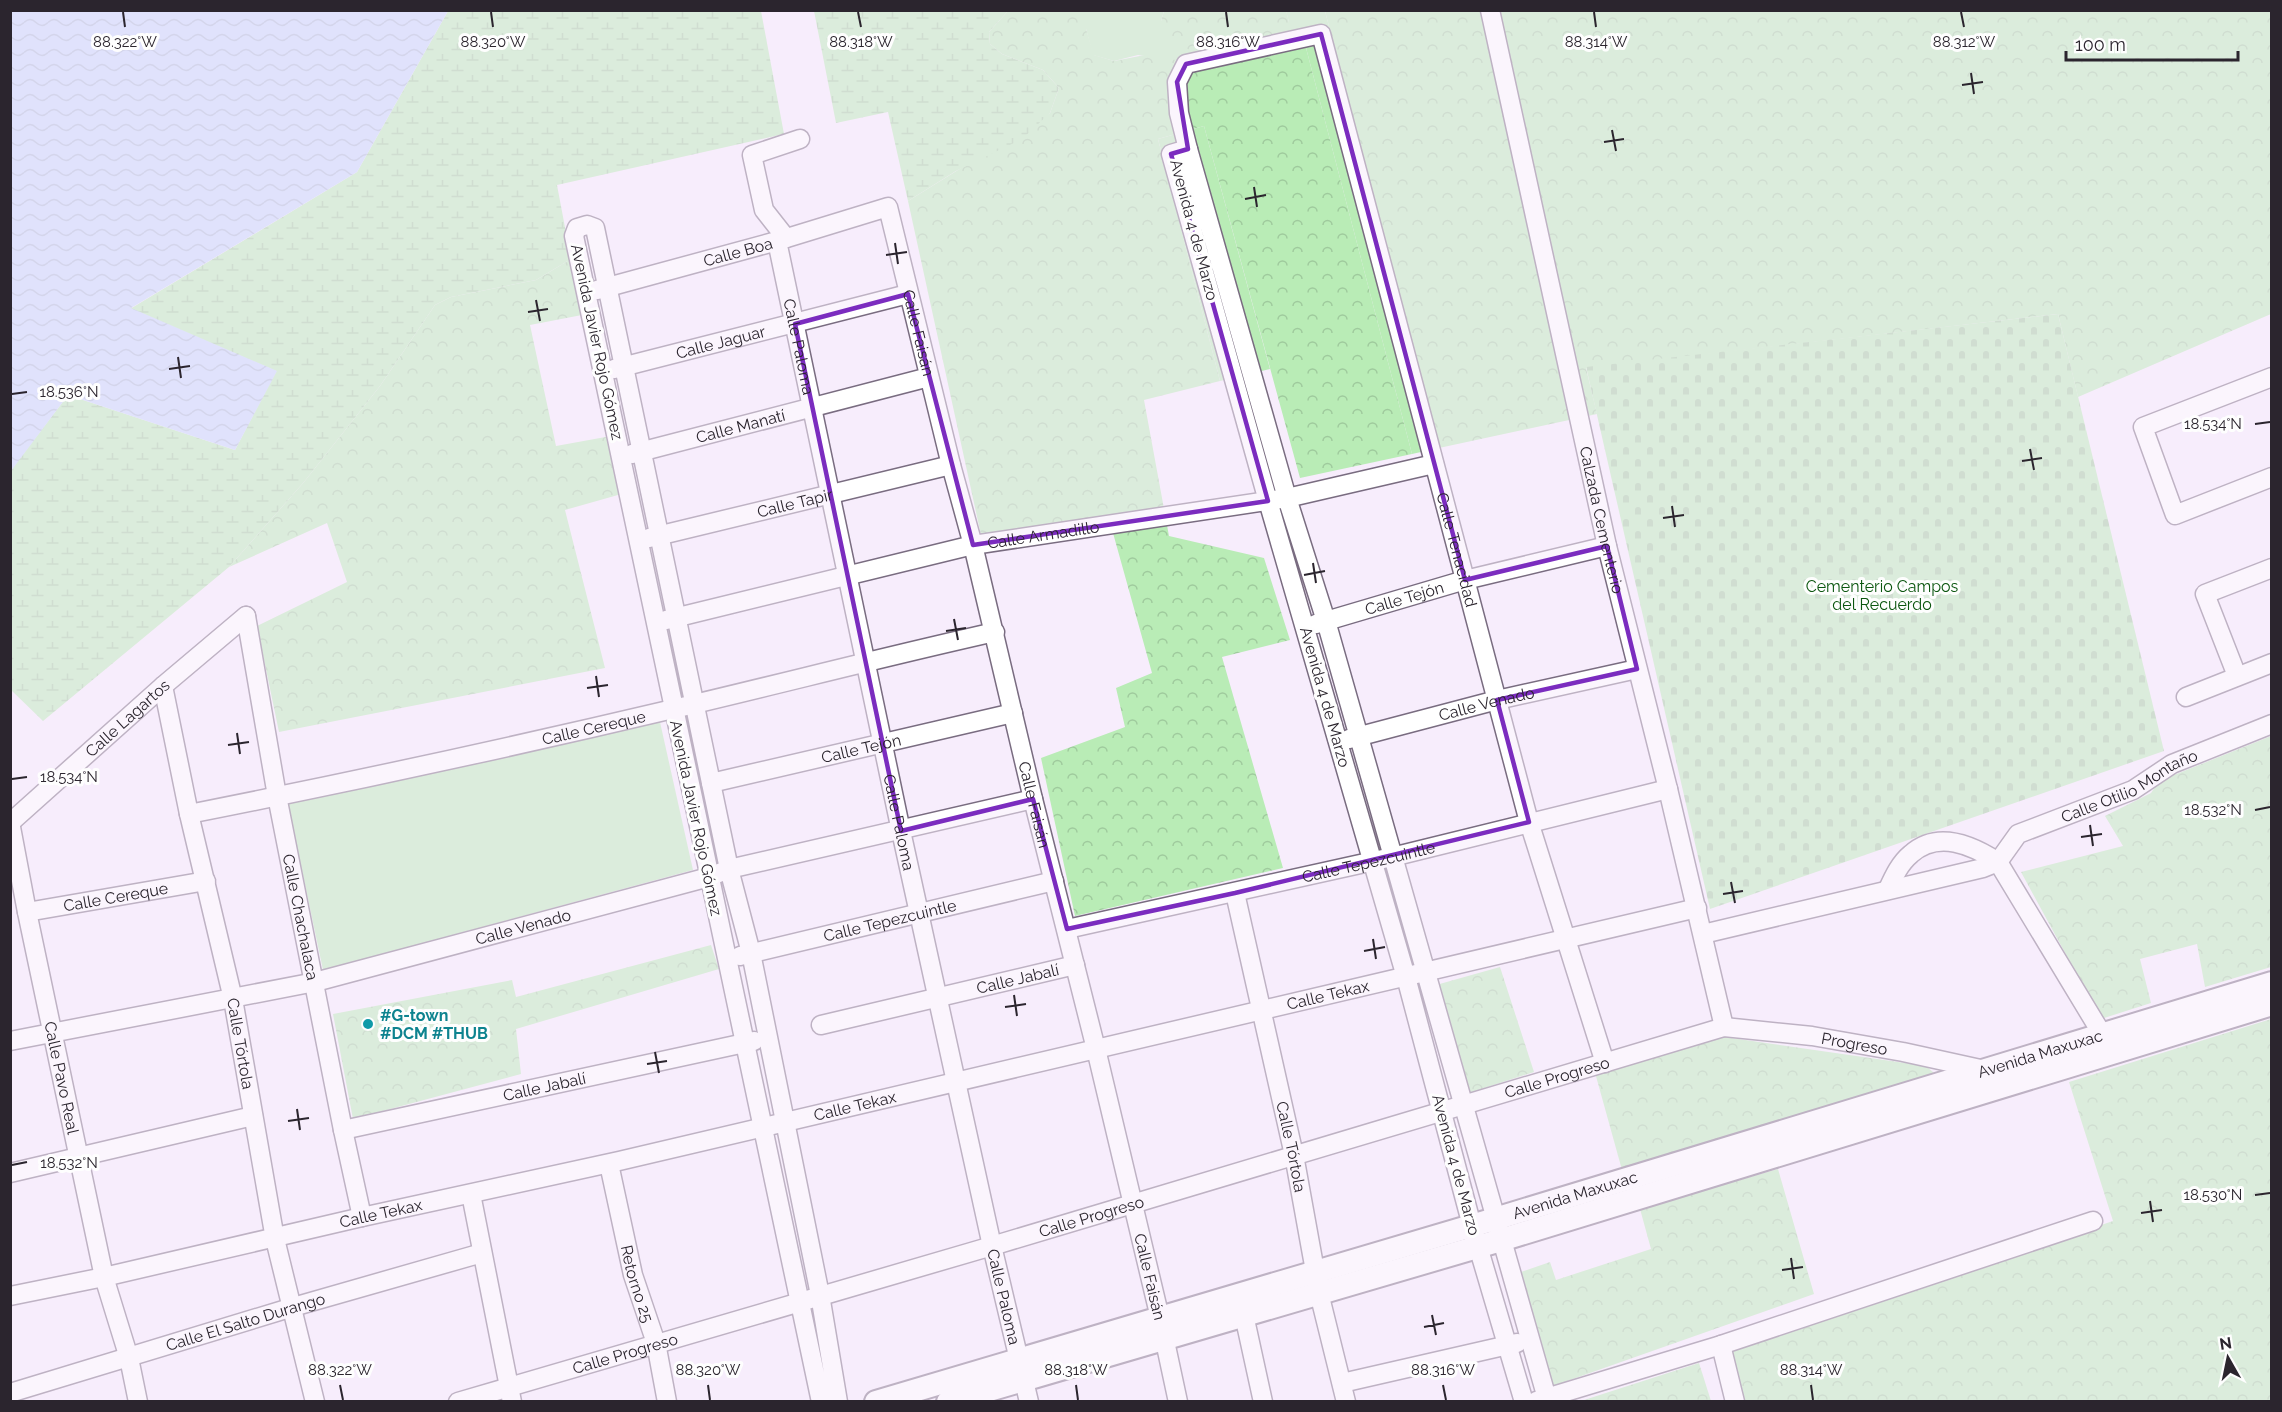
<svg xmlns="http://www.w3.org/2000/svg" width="2282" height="1412" viewBox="0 0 2282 1412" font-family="Raleway,sans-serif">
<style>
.green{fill:#b9ecb6}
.forest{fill:url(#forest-crowns)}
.wetland{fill:url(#wetland-marsh)}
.cemetery{fill:url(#cemetery-stones)}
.water{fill:url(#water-waves)}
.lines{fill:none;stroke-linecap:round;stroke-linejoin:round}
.minor-casing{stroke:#796c80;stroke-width:21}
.major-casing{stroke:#796c80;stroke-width:26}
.minor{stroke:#fff;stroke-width:18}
.major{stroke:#fff;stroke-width:22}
.marked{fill:none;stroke:#7b2cbf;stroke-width:4.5;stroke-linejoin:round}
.ticks{fill:none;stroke:#2b252e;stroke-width:2}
.culture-dot{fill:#0f9aa8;stroke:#fefefe;stroke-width:2}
.labels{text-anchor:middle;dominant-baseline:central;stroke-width:6;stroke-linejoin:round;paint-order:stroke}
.street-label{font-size:16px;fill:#2b252e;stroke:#fefefe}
.park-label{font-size:16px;fill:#0b560f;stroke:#fefefe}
.culture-label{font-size:16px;font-weight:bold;fill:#0d838f;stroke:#fefefe;text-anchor:start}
.ticks-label{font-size:15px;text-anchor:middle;fill:#2b252e;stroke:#fefefe;stroke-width:6;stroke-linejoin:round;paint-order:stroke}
</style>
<defs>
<pattern id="forest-crowns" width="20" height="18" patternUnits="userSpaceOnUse" patternTransform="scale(1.5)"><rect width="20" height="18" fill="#b9ecb6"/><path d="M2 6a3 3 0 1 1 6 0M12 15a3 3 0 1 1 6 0" fill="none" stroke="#9fca9d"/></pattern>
<pattern id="wetland-marsh" width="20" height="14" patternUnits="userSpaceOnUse" patternTransform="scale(1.5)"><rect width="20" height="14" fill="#b9ecb6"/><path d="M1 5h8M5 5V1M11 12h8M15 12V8" fill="none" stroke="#9fca9d"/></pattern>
<pattern id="cemetery-stones" width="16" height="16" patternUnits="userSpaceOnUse" patternTransform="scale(1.5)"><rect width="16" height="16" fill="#b9ecb6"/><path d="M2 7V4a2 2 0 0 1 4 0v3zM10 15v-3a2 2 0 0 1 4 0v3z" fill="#9fca9d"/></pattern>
<pattern id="water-waves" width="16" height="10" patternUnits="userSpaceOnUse" patternTransform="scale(1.5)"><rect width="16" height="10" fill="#c3d6fc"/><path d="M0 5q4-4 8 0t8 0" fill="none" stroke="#a8b8d8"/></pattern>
</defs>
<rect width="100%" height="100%" fill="#f7edfc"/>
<g class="green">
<polygon points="1086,11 1164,11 1161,21 1289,22 1286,11 1325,11 1439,448 1412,454 1305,44 1218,66 1138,55 1114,61 1093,55 1086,29"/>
<polygon points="1204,126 1270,369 1220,381 1158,139"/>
<polygon points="660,722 693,870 323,970 288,804"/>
</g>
<g class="forest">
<polygon points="1286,10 1289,22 1278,35 1198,55 1169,38 1161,21 1164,11"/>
<polygon points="1008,11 1086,11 1086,29 1094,55 1114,61 1155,53 1178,61 1305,44 1412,454 1300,478 1204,126 1158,139 1220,381 1144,400 1169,536 1264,558 1290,640 1222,657 1283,868 1075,916 1041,758 1125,727 1116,688 1152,673 1113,533 983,544 908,201 1050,113 1059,88 1043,70 1002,54 990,44 989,32"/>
<polygon points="1325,11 2271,11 2271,314 2078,397 2058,314 1586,368 1597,414 1439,448"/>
<polygon points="571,259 582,315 530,325 556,446 611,436 625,493 565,510 605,668 279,732 257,626 347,582 327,523 229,567 304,482 380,386 435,305 451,297 536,280"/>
<polygon points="2271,736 2271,967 2205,987 2197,944 2140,959 2151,1003 2101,1019 2021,872 2123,846 2105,816 2151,793 2159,781"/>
<polygon points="711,945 719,969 516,1029 521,1074 353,1119 333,1014 512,980 516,997"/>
<polygon points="1500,967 1534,1072 1466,1094 1436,985"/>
<polygon points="2271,1019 2271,1401 1739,1401 1725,1352 2113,1221 2069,1082"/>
<polygon points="1718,1036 1926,1066 1934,1073 1622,1170 1594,1069"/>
<polygon points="1778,1169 1814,1294 1553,1386 1521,1272 1550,1262 1556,1280 1651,1249 1640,1209"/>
<polygon points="1699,1363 1711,1401 1581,1401"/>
</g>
<g class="wetland">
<polygon points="448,11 761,11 784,134 557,185 571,259 536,280 451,297 435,305 380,386 304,482 229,567 43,721 11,690 10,471 68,395 235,450 276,371 130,309 357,172"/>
<polygon points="814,11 1008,11 989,32 990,44 1002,54 1043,70 1059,88 1050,113 1022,139 956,171 908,201 888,112 836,123"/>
</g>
<polygon class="cemetery" points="2058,314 2164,751 1710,909 1586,367"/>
<polygon class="water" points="11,10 448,11 357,172 131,308 277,371 235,450 68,395 11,471"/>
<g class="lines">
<g class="minor-casing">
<g id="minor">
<path id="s1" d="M1490 10 1607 546 1668 789 1724 1027"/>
<path id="s2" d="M1188 149 1179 113 1177 82 1186 64 1321 34 1529 822 1605 1063"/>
<polyline points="786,238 764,210 752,155 800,139"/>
<path id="s3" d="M777 241 901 831 992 1246 1029 1402"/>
<path id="s4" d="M597 290 777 241 888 207 951 465 973 545 1033 799 1096 1049 1160 1318 1178 1402"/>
<path id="s5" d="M614 369 908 294"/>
<polyline points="2272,377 2143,427 2175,515 2272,477"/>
<path id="s6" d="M632 454 929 377"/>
<path id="s7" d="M649 538 951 465"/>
<path id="s8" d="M246 616 277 796 343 1130 362 1217"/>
<path id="s9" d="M666 620 973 545 1287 498 1434 464"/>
<path id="s10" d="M1316 624 1465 580 1607 546"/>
<polyline points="2237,676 2205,594 2272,568"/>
<path id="s11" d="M163 686 189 814 233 999 275 1239 315 1402"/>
<polyline points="2186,697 2272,663"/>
<path id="s12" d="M1349 739 1497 700 1637 669"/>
<path id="s13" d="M711 783 1013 713"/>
<path id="s14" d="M189 814C351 782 512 747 673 709 780 684 887 656 995 632"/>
<path id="s15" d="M10 822 27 912 104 1277 129 1358 138 1402"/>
<path id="s16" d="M11 822 163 686 246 616"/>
<path id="s17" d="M1998 862 2018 834 2133 790 2172 764 2272 724"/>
<path d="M1888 889C1894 876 1900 863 1911 854 1938 830 1972 845 1998 862L2102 1034"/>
<path id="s18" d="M1235 893 1294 1155 1319 1293 1346 1402"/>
<path id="s19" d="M27 912 206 881"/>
<path id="s20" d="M1067 929 1392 857 1668 789"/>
<polyline points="1703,934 1983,868 1998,862"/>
<path id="s21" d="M740 956 1054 881"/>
<path id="s22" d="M821 1025 1075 965"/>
<path id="s23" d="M10 1041 315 982 709 877 729 869 1033 799"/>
<path id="s24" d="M343 1130 754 1041"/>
<path id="s25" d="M609 1164 633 1275 656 1343 667 1402"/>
<polyline points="10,1173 253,1116"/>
<polyline points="471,1194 512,1402"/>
<path id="s26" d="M10 1296 104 1277 362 1217 619 1161 1697 908"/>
<polyline points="1244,1315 1263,1402"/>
<polyline points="1721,1345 1735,1402"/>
<polyline points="1342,1383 1517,1343"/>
<path id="s27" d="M10 1393 293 1307 482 1253"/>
<polyline points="1536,1401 1721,1345 2093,1221"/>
<path id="s28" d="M458 1402 992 1246 1724 1027 1812 1036 1903 1052 1985 1070"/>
<polyline points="821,1402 574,236 577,228 587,225 595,228 729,869 751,953 820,1295 838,1402"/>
<polyline points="1524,1402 1472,1226 1406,977 1268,501 1171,154 1188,149 1287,498 1326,621 1548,1402"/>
</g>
</g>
<g class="major-casing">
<g id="major">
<path id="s29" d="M876 1402 1495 1219 2272 983"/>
<polyline points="948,1402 1501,1240 2272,1004"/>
</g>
</g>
<use href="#minor" class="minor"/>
<use href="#major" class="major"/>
</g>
<path d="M0 0H2282V1412H0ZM1321 34 1465 580 1607 546 1637 669 1497 700 1529 822 1235 893 1067 929 1033 799 901 831 795 324 908 294 973 545 1268 501 1171 154 1188 149 1177 82 1186 64Z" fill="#f7edfc" fill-opacity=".55" fill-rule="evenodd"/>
<path class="marked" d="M1321 34 1465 580 1607 546 1637 669 1497 700 1529 822 1235 893 1067 929 1033 799 901 831 795 324 908 294 973 545 1268 501 1171 154 1188 149 1177 82 1186 64Z"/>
<path class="ticks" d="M123 12 125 27M491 12 493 27M858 12 861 27M1226 12 1228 27M1594 12 1596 27M1961 12 1964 27M1971 73 1974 94M1962 85 1983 82M1612 130 1616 151M1604 142 1624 139M1254 187 1257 207M1245 199 1266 195M895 243 898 264M886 255 907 252M536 300 540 321M528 312 548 309M178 357 181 378M169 369 190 366M12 394 27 392M2255 424 2270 422M2030 449 2034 470M2022 461 2042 458M1672 506 1675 527M1663 518 1684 515M1313 563 1316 583M1304 575 1325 571M954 619 958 640M946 631 966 628M596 676 599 697M587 688 608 685M237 733 240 754M228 745 249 742M12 779 27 777M2255 810 2270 807M2090 825 2093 846M2081 837 2102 834M1731 882 1735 903M1723 894 1743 891M1373 939 1376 959M1364 951 1385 947M1014 995 1017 1016M1005 1007 1026 1004M655 1052 659 1073M647 1064 667 1061M297 1109 300 1130M288 1121 309 1118M12 1165 27 1162M2255 1195 2270 1193M2150 1201 2153 1222M2141 1213 2162 1210M1791 1258 1794 1279M1782 1270 1803 1267M1432 1315 1436 1335M1424 1327 1444 1323M340 1385 343 1400M708 1385 710 1400M1076 1385 1078 1400M1443 1385 1446 1400M1811 1385 1813 1400"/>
<circle class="culture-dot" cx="368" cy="1024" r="6"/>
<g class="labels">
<g class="street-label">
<text transform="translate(1194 230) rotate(75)">Avenida 4 de Marzo</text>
<text stroke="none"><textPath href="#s4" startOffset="146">Calle Boa</textPath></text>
<text stroke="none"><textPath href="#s4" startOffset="432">Calle Faisán</textPath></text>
<text transform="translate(597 342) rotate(78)">Avenida Javier Rojo Gómez</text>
<text stroke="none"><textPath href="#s5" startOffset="110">Calle Jaguar</textPath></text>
<text stroke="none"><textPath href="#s3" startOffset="108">Calle Paloma</textPath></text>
<text stroke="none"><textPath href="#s6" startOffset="112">Calle Manatí</textPath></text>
<text stroke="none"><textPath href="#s7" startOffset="150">Calle Tapir</textPath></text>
<text stroke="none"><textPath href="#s1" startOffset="522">Calzada Cementerio</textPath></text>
<text stroke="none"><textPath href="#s9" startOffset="387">Calle Armadillo</textPath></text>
<text stroke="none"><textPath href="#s2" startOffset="760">Calle Tenacidad</textPath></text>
<text stroke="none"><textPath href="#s10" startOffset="92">Calle Tejón</textPath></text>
<text transform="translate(1325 697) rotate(74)">Avenida 4 de Marzo</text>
<text stroke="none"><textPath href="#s12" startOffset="142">Calle Venado</textPath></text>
<text stroke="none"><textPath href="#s16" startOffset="156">Calle Lagartos</textPath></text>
<text stroke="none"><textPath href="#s14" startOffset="414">Calle Cereque</textPath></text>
<text stroke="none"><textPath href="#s13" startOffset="154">Calle Tejón</textPath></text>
<text stroke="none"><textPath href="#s17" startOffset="156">Calle Otilio Montaño</textPath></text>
<text stroke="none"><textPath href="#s4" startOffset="918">Calle Faisán</textPath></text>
<text transform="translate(696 818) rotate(78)">Avenida Javier Rojo Gómez</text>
<text stroke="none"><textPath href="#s3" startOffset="594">Calle Paloma</textPath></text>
<text stroke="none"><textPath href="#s20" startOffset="309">Calle Tepezcuintle</textPath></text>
<text stroke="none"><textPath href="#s19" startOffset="90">Calle Cereque</textPath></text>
<text stroke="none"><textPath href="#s8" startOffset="306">Calle Chachalaca</textPath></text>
<text stroke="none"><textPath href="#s21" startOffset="154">Calle Tepezcuintle</textPath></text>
<text stroke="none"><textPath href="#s23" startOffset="526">Calle Venado</textPath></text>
<text stroke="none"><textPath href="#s22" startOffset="202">Calle Jabalí</textPath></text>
<text stroke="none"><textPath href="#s26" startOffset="1352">Calle Tekax</textPath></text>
<text stroke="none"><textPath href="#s11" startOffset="366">Calle Tórtola</textPath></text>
<text stroke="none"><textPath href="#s28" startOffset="1452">Progreso</textPath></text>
<text stroke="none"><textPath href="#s29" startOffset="1215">Avenida Maxuxac</textPath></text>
<text stroke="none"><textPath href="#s15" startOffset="261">Calle Pavo Real</textPath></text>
<text stroke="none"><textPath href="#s28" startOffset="1146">Calle Progreso</textPath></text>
<text stroke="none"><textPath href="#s24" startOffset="206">Calle Jabalí</textPath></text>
<text stroke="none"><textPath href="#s26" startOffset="866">Calle Tekax</textPath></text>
<text stroke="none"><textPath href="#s18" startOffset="260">Calle Tórtola</textPath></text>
<text transform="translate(1456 1165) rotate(75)">Avenida 4 de Marzo</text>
<text stroke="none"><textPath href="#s29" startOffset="729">Avenida Maxuxac</textPath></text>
<text stroke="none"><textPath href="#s26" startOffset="380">Calle Tekax</textPath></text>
<text stroke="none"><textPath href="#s28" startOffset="660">Calle Progreso</textPath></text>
<text stroke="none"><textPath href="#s4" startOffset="1404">Calle Faisán</textPath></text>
<text stroke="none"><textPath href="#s25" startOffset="123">Retorno 25</textPath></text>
<text stroke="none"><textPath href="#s3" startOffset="1080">Calle Paloma</textPath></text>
<text stroke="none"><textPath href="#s27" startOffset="246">Calle El Salto Durango</textPath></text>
<text stroke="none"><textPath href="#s28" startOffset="174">Calle Progreso</textPath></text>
</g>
<g class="park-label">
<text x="1882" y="586">Cementerio Campos<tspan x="1882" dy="18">del Recuerdo</tspan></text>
</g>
<g class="culture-label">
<text x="380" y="1015">#G-town<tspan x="380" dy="18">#DCM #THUB</tspan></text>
</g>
</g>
<g class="ticks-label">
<text x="125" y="47">88.322°W</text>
<text x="493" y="47">88.320°W</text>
<text x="861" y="47">88.318°W</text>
<text x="1228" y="47">88.316°W</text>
<text x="1964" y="47">88.312°W</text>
<text x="1596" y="47">88.314°W</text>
<text x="69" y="397">18.536°N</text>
<text x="2213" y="429">18.534°N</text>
<text x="69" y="782">18.534°N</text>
<text x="2213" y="815">18.532°N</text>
<text x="69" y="1168">18.532°N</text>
<text x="2213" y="1200">18.530°N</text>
<text x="340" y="1375">88.322°W</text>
<text x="708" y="1375">88.320°W</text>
<text x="1076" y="1375">88.318°W</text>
<text x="1443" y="1375">88.316°W</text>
<text x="1811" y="1375">88.314°W</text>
</g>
<rect width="2282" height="1412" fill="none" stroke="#2b252e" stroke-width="24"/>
<g transform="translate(2228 1358) rotate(351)" stroke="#fefefe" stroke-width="4.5" paint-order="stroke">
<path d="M0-4.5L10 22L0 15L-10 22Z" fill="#2b252e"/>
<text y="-9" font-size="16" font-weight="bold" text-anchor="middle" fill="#2b252e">N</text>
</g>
<path d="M2066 51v9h172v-9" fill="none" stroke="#2b252e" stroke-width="3"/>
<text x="2075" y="51" font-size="18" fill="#2b252e" stroke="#fefefe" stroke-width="4.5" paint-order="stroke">100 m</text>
</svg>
